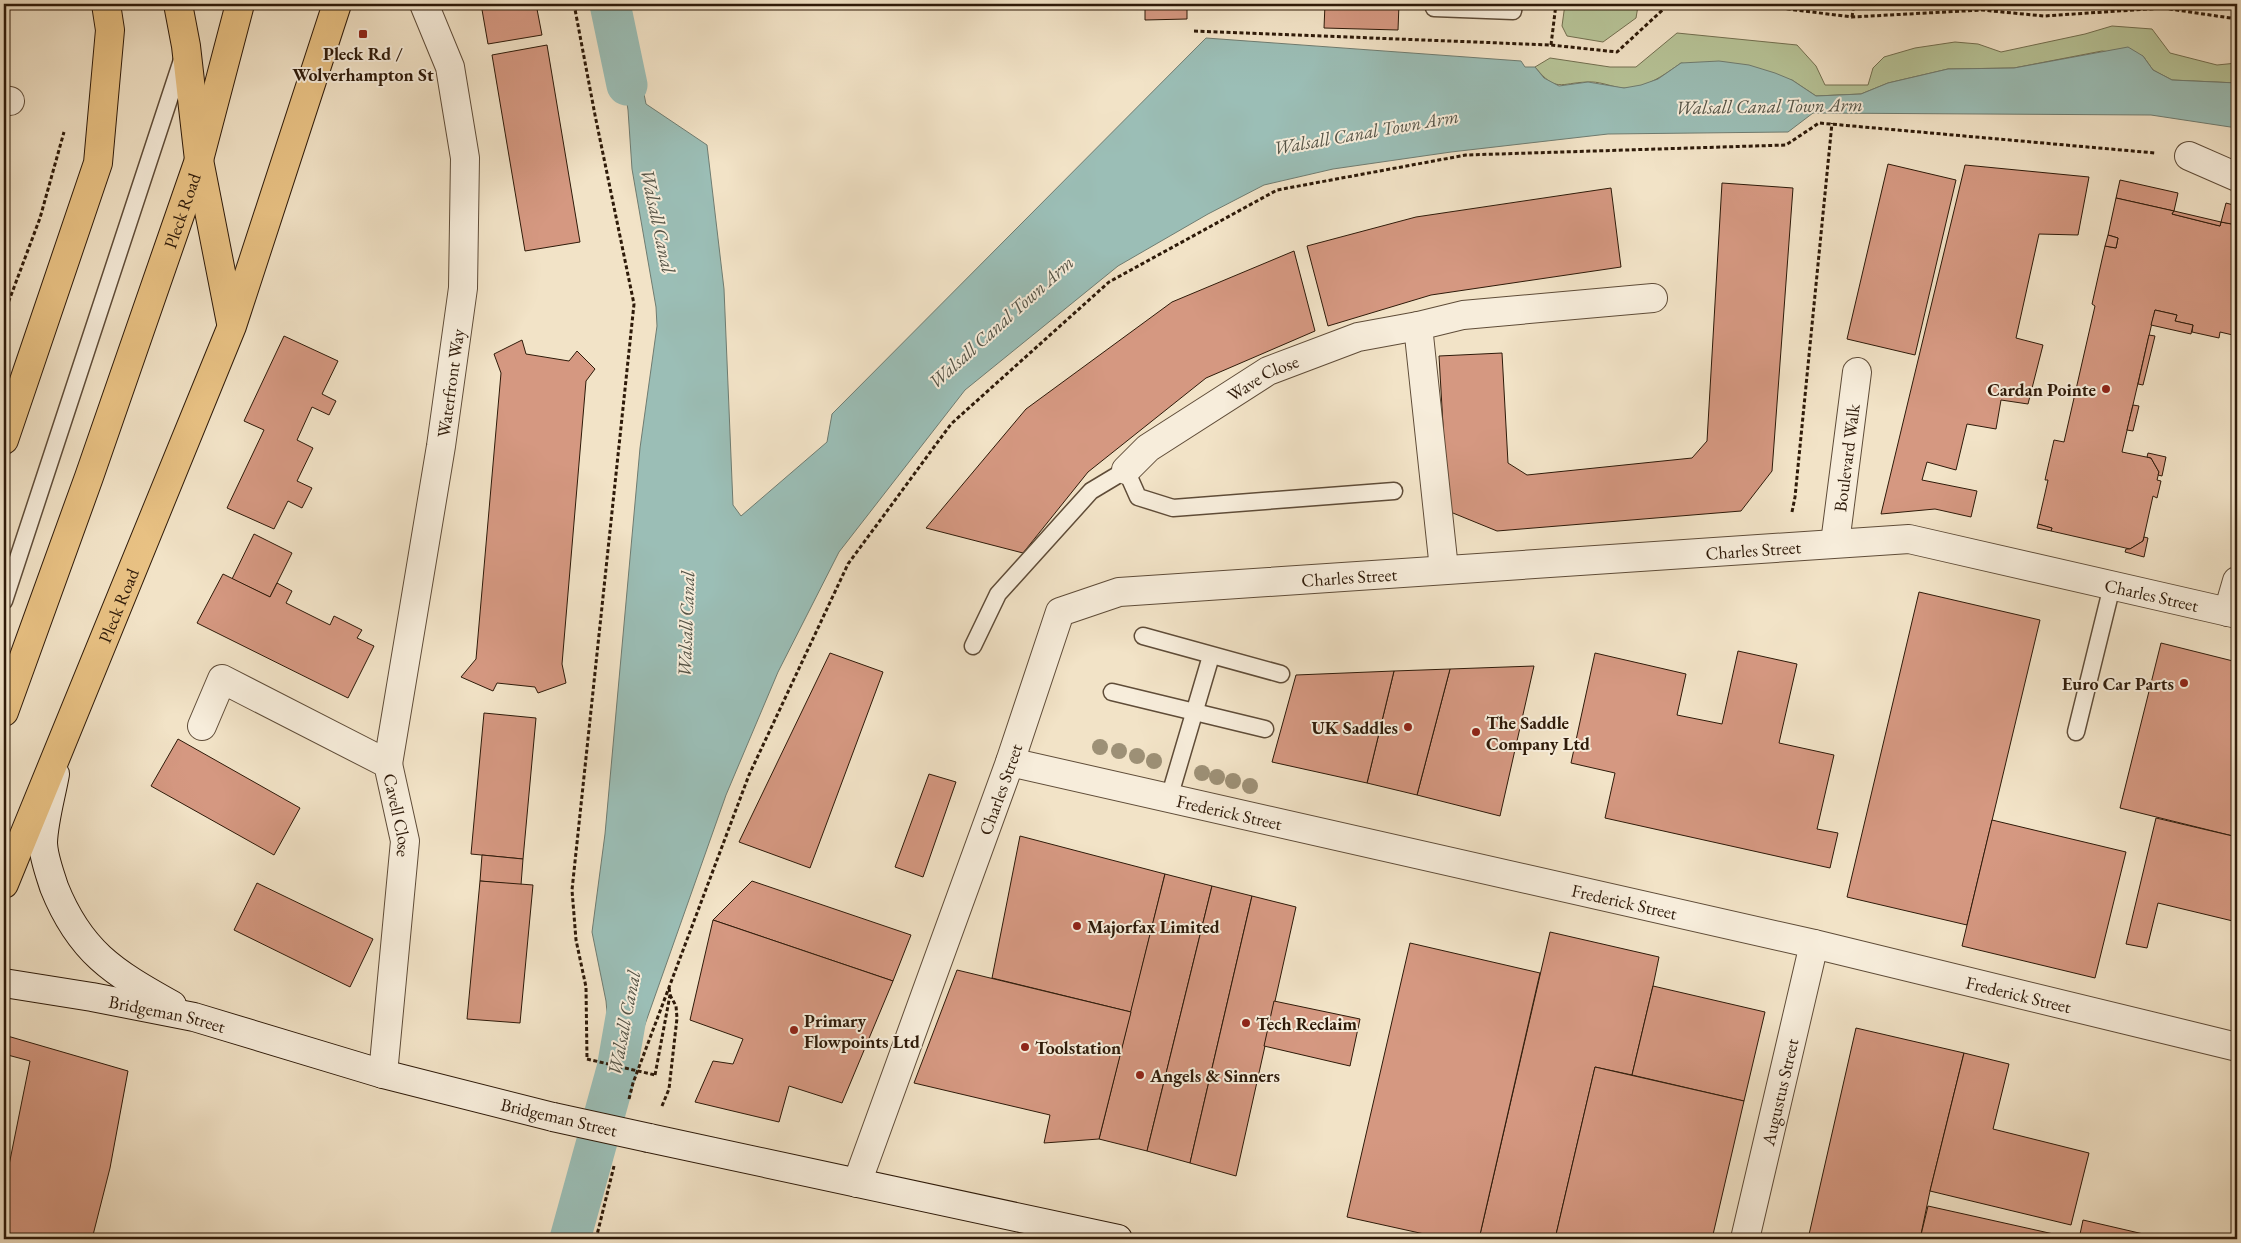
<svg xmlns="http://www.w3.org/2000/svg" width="2241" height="1243" viewBox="0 0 2241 1243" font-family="'EB Garamond',serif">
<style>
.green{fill:#b7c498;stroke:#726f50}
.water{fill:#9bbeb6;stroke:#6f7c71}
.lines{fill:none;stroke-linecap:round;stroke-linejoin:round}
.canal{stroke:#9bbeb6;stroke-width:41}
.building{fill:#d59881;stroke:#2e1a09}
.lane-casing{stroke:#5f4c38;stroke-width:19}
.street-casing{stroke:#5f4c38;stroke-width:30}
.secondary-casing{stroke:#2e1a09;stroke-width:30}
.highway-casing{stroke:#2e1a09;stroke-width:30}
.path{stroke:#2e1a09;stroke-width:3;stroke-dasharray:4 2.5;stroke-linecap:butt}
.lane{stroke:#f7eddb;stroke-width:16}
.street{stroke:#f7eddb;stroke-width:28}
.secondary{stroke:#f7eddb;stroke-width:28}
.highway{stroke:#e9c284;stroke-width:28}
.secondary-bridge-casing{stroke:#2e1a09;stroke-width:30;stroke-linecap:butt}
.path-bridge{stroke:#2e1a09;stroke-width:3;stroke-dasharray:4 2.5;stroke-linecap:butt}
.secondary-bridge{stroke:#f7eddb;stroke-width:28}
.tree{fill:#9d9076}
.poi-dot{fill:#8f2418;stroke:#f7eddb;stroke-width:2}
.labels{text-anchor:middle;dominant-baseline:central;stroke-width:4;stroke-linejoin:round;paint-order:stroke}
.poi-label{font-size:18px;font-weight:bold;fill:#2e1a09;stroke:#f7eddb;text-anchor:start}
.street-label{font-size:18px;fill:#2e1a09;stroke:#f7eddb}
.water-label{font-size:19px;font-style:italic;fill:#545346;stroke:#f7eddb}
</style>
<rect width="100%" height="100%" fill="#f2e3c7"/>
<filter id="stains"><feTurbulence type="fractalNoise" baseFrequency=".004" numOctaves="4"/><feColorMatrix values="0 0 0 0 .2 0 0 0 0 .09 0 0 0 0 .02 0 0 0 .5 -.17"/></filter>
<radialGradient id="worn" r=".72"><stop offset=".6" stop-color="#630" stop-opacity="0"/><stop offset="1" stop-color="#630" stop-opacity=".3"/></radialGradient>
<g class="green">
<polygon points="1565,4 1622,4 1638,6 1636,18 1603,42 1567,36 1562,26"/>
<path d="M2112 26 2152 29 2170 53 2217 65 2237 63V83L2172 80 2153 70 2143 56 2102 51 2014 68 1948 69 1888 83 1861 94 1816 96 1792 80 1681 63C1664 75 1644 90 1621 88 1610 86 1598 81 1587 82 1560 83 1556 93 1535 67L1550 58 1610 67H1636L1677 33 1797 45 1816 66 1825 85H1868L1873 68 1884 57 1915 48 1955 42 1978 44 2001 52 2085 34Z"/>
</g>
<polygon class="water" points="611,4 626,4 646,104 707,145 724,289 733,505 741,516 827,442 832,414 1206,38 1521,61 1525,67 1535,67 1544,78 1559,86 1588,82 1624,88 1641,85 1658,79 1681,63 1719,61 1749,65 1775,73 1792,80 1816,96 1861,94 1888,83 1948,69 2014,68 2128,47 2143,56 2153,70 2172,80 2237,83 2237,128 2151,115 1813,113 1788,132 1608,134 1451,152 1333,169 1264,185 1208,214 1118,266 965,390 839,552 778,672 726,795 631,1064 611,1059 606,1001 592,932 605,834 640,448 657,326 656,307 632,169 628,110"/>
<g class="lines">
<g class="canal">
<polyline points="610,4 627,85"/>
<polyline points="570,1239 617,1069 628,1006"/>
</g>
</g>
<g class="building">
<polygon points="481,4 536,4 542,35 488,44"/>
<polygon points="1145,4 1187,4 1187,19 1145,20"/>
<polygon points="1325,4 1399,4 1398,30 1324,28"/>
<polygon points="2009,4 2043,4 2043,8"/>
<polygon points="2184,4 2237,4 2237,10"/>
<polygon points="547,45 580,242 525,251 492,55"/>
<polygon points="1888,164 1956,180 1915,355 1847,339"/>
<polygon points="1965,165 2089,177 2078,235 2039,234 2016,338 2043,345 2028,404 2001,400 1996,429 1967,424 1956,470 1927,462 1922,480 1977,491 1971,517 1935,509 1881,514"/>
<polygon points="2120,180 2178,193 2174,211 2116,198"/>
<polygon points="1722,183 1793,188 1772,471 1741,511 1497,531 1448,511 1439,356 1502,353 1508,463 1527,475 1692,458 1707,441"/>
<polygon points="1611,188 1621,267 1431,295 1328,326 1307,246 1416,217"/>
<polygon points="2116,198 2174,211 2172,214 2220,226 2221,222 2237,225 2237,336 2220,332 2219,338 2192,332 2193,325 2175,321 2177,315 2155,310 2122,452 2151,458 2159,472 2157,480 2161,481 2157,498 2153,496 2143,541 2130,549 2051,531 2052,528 2038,524 2048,480 2045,480 2054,440 2064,442 2095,306 2092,304 2105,246 2116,248 2118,238 2108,235"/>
<polygon points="2226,203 2237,206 2237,225 2221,222"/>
<polygon points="2174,211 2221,222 2220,226 2172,214"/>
<polygon points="2108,235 2118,238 2116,248 2105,246"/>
<polygon points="1294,251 1315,331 1206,378 1088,472 1023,553 926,528 1026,409 1172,302"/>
<polygon points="2155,310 2177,315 2175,321 2193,325 2191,334 2151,325"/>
<polygon points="2149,335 2155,336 2143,385 2138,384"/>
<polygon points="284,336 338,361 322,394 336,401 329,415 312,407 297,440 313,448 297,481 312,488 302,508 288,501 274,529 227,508 264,430 244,421"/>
<polygon points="522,340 526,354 569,361 577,351 595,369 586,381 562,664 566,683 538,693 535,687 497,683 493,691 461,677 476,659 501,373 494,354"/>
<polygon points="2133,405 2139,406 2133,431 2127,430"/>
<polygon points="2148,453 2166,457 2162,476 2158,475 2159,472 2151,458 2147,457"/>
<polygon points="2038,524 2052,528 2051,531 2037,528"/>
<polygon points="254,534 292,553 270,597 232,579"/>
<polygon points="2144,537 2148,538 2144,557 2125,552 2126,549 2130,549 2143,541"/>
<polygon points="223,574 270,597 277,583 292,591 286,603 330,625 334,616 362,630 357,638 374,646 348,698 197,623"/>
<polygon points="1919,592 2040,620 1967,925 1847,897"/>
<polygon points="2161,643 2237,662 2237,837 2120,808"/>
<polygon points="1738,651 1797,664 1779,743 1834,755 1817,829 1838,833 1830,868 1605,818 1615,773 1571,763 1595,653 1686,674 1677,715 1722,724"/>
<polygon points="830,653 883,672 810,868 739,842"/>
<polygon points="1534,666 1500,816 1417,795 1450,669"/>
<polygon points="1450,669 1417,795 1367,783 1394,671"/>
<polygon points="1394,671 1367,783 1272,762 1296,675"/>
<polygon points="484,713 536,718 523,859 471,854"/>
<polygon points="178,739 300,808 274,855 151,786"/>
<polygon points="929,774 956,782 923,877 895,867"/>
<polygon points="2156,818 2237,837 2237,922 2158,903 2147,948 2126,944"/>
<polygon points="1992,820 2126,852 2095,978 1962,946"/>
<polygon points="1020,836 1165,874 1131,1012 992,978"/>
<polygon points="482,855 523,859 521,885 480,881"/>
<polygon points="1165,874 1212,886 1147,1151 1099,1139"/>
<polygon points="480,881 533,885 520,1023 467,1019"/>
<polygon points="752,881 911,935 893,981 713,920"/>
<polygon points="257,883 373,939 350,987 234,930"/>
<polygon points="1212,886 1252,896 1190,1163 1147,1151"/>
<polygon points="1252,896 1296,907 1236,1176 1190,1163"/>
<polygon points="713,920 893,981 842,1103 789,1086 779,1122 695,1102 713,1061 733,1064 743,1039 690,1020"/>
<polygon points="1550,932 1659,957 1653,986 1632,1075 1595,1067 1555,1239 1479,1239"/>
<polygon points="1410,943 1540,973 1479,1239 1447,1239 1347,1217"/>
<polygon points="957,970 1131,1012 1099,1139 1044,1143 1050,1115 914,1083"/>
<polygon points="1653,986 1765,1012 1744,1101 1632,1075"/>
<polygon points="1274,1001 1360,1019 1350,1066 1264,1046"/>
<polygon points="1856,1028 1964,1053 1930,1191 1920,1239 1808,1239"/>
<polygon points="4,1035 128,1071 110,1168 92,1239 4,1239 4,1190 30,1061 4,1054"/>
<polygon points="1964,1053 2009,1064 1993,1129 2089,1153 2071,1225 1930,1191"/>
<polygon points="1595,1067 1744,1101 1712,1239 1555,1239"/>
<polygon points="1928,1206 2058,1235 2057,1239 1920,1239"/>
<polygon points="2083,1220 2165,1239 2079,1239"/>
</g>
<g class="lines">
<g class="lane-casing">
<g id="lane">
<polyline points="1434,8 1513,11 1514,4"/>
<polyline points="4,601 183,57"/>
<polyline points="1143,636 1281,674"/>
<polyline points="973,646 998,594 1091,491 1126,470 1138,497 1173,508 1394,491"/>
<polyline points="1112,692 1265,729"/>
<polyline points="2076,732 2112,586"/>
<polyline points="1169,798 1211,656"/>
</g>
</g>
<g class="street-casing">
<g id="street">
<polyline points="4,100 10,101"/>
<polyline points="2189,156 2237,177"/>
<path id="s1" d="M1126 470 1148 448 1268 371 1358 337 1418 326"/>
<path id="s2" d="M1835 543 1857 372"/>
<polyline points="1444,569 1418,326 1463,315 1653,298"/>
<polyline points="2228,612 2237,581"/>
<path id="s3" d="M202 726 222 679 388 764 405 841 383 1074"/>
<path id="s4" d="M1010 762 1814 944 2237 1047"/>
<path id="s5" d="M388 764 441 446 463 288 465 158 450 67 424 4"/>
<path id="s6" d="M857 1183 1010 762 1060 612 1119 592 1909 539 2237 614"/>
<path id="s7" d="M1745 1239 1814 944"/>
</g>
</g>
<g class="secondary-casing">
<g id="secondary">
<path d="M55 774C51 796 44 820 43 842 43 856 50 874 54 887 80 952 113 972 172 1005"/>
<path id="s8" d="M4 983 92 997 194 1017 383 1074 553 1117"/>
<polyline points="649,1138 1118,1239"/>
</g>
</g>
<g class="highway-casing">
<g id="highway">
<polyline points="178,4 186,46 199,160 231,323"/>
<polyline points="4,440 98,163 110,30 106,4"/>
<path id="s9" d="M4 712 89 477 199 160 240 4"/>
<path id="s10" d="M4 884 232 326 337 4"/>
</g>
</g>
<g class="path">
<polyline points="574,4 595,115 634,304 572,890 576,940 586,987 587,1059"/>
<polyline points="1748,4 1852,17 1982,10 2044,16 2163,8 2237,19"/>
<polyline points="1852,17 1854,4"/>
<polyline points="1194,31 1551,45 1617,52 1669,4"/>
<polyline points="1551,45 1556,4"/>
<polyline points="4,314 40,218 64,132"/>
<polyline points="1792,512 1795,497 1832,123"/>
<polyline points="655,1075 670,995 669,987"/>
<polyline points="629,1099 633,1083 749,775 848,564 951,424 1109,282 1277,190 1466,155 1786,145 1819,123 2155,153"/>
<polyline points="662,1106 669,1089 677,1018 676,1006 670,995"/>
<polyline points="596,1239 614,1166"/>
</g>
<use href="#lane" class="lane"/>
<use href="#street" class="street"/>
<use href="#secondary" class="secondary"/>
<use href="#highway" class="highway"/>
<g class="secondary-bridge-casing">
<polyline id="secondary-bridge" points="553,1117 649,1138"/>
</g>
<polyline class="path-bridge" points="587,1059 655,1075"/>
<use href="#secondary-bridge" class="secondary-bridge"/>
</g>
<g class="tree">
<circle cx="1100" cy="747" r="8"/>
<circle cx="1119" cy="751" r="8"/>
<circle cx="1137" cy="756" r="8"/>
<circle cx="1154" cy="761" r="8"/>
<circle cx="1202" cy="773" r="8"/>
<circle cx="1217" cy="777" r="8"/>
<circle cx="1233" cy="781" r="8"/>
<circle cx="1250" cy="786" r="8"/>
</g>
<g class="poi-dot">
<rect x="358" y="29" width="10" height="10" rx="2.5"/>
<circle cx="2106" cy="389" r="5"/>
<circle cx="2184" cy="683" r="5"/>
<circle cx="1408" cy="727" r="5"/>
<circle cx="1476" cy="732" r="5"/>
<circle cx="1077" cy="926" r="5"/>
<circle cx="1246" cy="1023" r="5"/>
<circle cx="794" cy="1030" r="5"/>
<circle cx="1025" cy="1047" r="5"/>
<circle cx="1140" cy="1075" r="5"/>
</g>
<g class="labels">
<g class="poi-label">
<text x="363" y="53" text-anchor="middle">Pleck Rd /<tspan x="363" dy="21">Wolverhampton St</tspan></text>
<text x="2096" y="389" text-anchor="end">Cardan Pointe</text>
<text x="2174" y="683" text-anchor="end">Euro Car Parts</text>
<text x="1486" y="722">The Saddle<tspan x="1486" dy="21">Company Ltd</tspan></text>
<text x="1398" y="727" text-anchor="end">UK Saddles</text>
<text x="1087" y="926">Majorfax Limited</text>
<text x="804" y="1020">Primary<tspan x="804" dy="21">Flowpoints Ltd</tspan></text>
<text x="1256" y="1023">Tech Reclaim</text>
<text x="1035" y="1047">Toolstation</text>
<text x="1150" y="1075">Angels &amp; Sinners</text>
</g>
<g class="street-label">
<text stroke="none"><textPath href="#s9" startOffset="532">Pleck Road</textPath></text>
<text stroke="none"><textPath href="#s1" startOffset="166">Wave Close</textPath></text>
<text stroke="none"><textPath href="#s5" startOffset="386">Waterfront Way</textPath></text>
<text stroke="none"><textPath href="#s2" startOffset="86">Boulevard Walk</textPath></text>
<text stroke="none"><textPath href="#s6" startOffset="1304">Charles Street</textPath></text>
<text stroke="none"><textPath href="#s6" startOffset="899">Charles Street</textPath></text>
<text stroke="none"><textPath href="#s6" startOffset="1709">Charles Street</textPath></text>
<text stroke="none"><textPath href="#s10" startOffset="301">Pleck Road</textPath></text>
<text stroke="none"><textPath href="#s6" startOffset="419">Charles Street</textPath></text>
<text stroke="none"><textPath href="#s4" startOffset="225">Frederick Street</textPath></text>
<text stroke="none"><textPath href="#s3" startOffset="290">Cavell Close</textPath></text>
<text stroke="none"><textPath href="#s4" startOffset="630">Frederick Street</textPath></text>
<text stroke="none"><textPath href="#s4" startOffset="1035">Frederick Street</textPath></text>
<text stroke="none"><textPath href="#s8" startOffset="166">Bridgeman Street</textPath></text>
<text stroke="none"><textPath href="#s7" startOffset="151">Augustus Street</textPath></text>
<text transform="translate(559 1117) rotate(13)">Bridgeman Street</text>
</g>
<g class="water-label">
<text transform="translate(1769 106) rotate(-1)">Walsall Canal Town Arm</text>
<text transform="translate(1366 132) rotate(-10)">Walsall Canal Town Arm</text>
<text transform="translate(658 221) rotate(78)">Walsall Canal</text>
<text transform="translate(1001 322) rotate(-42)">Walsall Canal Town Arm</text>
<text transform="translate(686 624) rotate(-88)">Walsall Canal</text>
<text transform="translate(624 1023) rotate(-79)">Walsall Canal</text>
</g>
</g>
<rect width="2241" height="1243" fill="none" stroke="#f2e3c7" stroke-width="20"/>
<rect x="5" y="5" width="2231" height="1233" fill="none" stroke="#2e1a09" stroke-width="2.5"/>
<rect x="10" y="10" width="2221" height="1223" fill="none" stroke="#2e1a09"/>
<rect width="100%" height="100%" filter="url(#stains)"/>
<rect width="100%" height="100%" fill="url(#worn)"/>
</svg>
